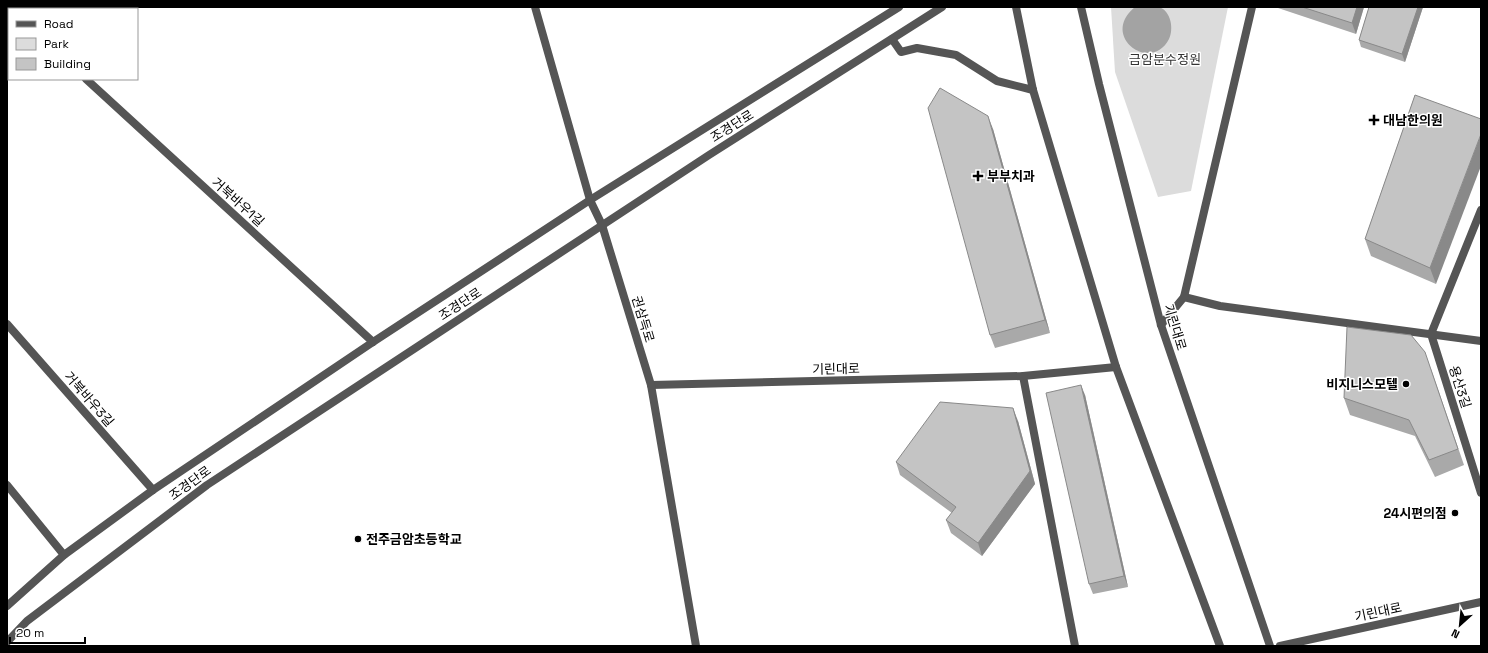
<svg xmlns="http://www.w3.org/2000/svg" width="1488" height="653" viewBox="0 0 1488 653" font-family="'Space Grotesk','Noto Sans KR',sans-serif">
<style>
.green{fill:#dcdcdc}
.water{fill:#a3a3a3}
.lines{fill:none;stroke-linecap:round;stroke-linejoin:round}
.minor{stroke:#555;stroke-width:8}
.tertiary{stroke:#555;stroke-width:8}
.wall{fill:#a9a9a9}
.shaded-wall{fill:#898989}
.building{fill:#c4c4c4;stroke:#898989}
.poi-dot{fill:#000;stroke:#fff;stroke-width:1.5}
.labels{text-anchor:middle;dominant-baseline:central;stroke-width:3;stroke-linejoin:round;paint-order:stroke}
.park-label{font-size:13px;fill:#333;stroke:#fff}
.poi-label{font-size:13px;font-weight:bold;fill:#000;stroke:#fff;text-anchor:start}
.street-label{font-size:13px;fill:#000;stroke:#fff}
</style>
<rect width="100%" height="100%" fill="#fff"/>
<polygon class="green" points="1111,7 1228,7 1191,191 1158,197 1115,72"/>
<path class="water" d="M1135 7C1142 7 1153 5 1159 7 1171 11 1174 29 1169 39 1151 74 1099 36 1135 7Z"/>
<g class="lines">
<g class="minor">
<polyline points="7,7 9,9"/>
<polyline points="535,7 590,200"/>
<polyline points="86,79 373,342"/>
<polyline points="1481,210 1431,334 1481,493"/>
<polyline points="1184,297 1220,306 1481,341"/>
<polyline points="7,324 153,490"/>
<polyline points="1161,325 1184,297 1252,7"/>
<polyline points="1023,376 1075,646"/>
<polyline points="651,385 1023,376 1116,367"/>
<polyline points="7,485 64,555"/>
<polyline points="1280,646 1481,602"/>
</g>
<g class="tertiary">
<polyline points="1016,7 1033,90 1116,367 1220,646"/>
<polyline points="1081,7 1099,84 1161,325 1270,646"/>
<polyline points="892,39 901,52 917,48 956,55 997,81 1033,90"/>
<polyline points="590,200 602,225 651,385 696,646"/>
<polyline points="7,606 64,555 153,490 373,342 590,200 899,7"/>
<polyline points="7,642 27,621 207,485 709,155 942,7"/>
</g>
</g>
<g class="wall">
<polygon points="1275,7 1364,7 1356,34"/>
<polygon points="1369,7 1423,7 1405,62 1361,47 1359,40"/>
<polygon points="1415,95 1436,284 1371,256 1365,239"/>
<polygon points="993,129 1050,333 995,348 990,335"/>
<polygon points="1431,369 1464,465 1435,477 1415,436 1350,415 1344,398"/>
<polygon points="1085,395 1128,587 1093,594 1089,584"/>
<polygon points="1018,421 1035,484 982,556 951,533 946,520 952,513 900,475 896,462"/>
</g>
<g class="shaded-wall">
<polygon points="1357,7 1364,7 1356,34 1352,23"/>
<polygon points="1418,7 1423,7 1405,62 1402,54"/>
<polygon points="988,116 993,129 1050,333 1045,320"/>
<polygon points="1481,134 1481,166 1436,284 1430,268"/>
<polygon points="1081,385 1085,395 1128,587 1124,576"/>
<polygon points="1013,408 1018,421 1035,484 982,556 978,543"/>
</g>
<g class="building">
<polygon points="1302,7 1357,7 1352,23"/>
<polygon points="1369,7 1418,7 1402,54 1359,40"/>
<polygon points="940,88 988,116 1045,320 990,335 928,108"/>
<polygon points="1415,95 1481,119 1481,134 1430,268 1365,239"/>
<polygon points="1347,327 1411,335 1425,352 1458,449 1429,460 1409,420 1344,398"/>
<polygon points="1081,385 1124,576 1089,584 1046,393"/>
<polygon points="940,402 1013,408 1030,471 978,543 946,520 956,507 896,462"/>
</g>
<g class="poi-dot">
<path d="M1372 114h4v4h4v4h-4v4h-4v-4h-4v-4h4z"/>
<path d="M976 170h4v4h4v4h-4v4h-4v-4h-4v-4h4z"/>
<circle cx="1406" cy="384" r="4"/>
<circle cx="1455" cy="513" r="4"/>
<circle cx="358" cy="539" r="4"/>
</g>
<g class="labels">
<g class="park-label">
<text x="1165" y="59">금암분수정원</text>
</g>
<g class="poi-label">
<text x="1383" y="120">대남한의원</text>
<text x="987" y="176">부부치과</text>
<text x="1398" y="384" text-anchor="end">비지니스모텔</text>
<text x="1447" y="513" text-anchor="end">24시편의점</text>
<text x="366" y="539">전주금암초등학교</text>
</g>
<g class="street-label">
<text transform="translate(732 126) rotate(-32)">조경단로</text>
<text transform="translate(238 202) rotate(42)">거북바우1길</text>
<text transform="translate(460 304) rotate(-33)">조경단로</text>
<text transform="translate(643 319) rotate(73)">권삼득로</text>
<text transform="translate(1175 327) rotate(73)">기린대로</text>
<text transform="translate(836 369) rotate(-1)">기린대로</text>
<text transform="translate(1460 387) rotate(72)">용산3길</text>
<text transform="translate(89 399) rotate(49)">거북바우3길</text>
<text transform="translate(190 483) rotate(-36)">조경단로</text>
<text transform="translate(1378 612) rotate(-12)">기린대로</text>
</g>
</g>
<rect width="1488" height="653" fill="none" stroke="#000000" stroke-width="16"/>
<rect x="8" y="8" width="130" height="72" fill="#ffffff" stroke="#999999"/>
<rect x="16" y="21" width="20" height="6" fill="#555555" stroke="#999999"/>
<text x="44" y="28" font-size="12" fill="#000000">Road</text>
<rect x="16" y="38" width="20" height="12" fill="#dcdcdc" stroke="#999999"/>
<text x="44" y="48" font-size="12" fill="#000000">Park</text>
<rect x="16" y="58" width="20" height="12" fill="#c4c4c4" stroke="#999999"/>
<text x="44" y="68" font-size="12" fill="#000000">Building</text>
<g transform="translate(1460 625) rotate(207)" stroke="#ffffff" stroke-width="3" paint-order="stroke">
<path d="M0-3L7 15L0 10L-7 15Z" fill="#000000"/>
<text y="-6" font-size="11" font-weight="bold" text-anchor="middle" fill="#000000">N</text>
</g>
<path d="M10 637v6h75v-6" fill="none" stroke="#000000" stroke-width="2"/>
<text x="16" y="637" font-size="12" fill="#000000" stroke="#ffffff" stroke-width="3" paint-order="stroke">20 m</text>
</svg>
